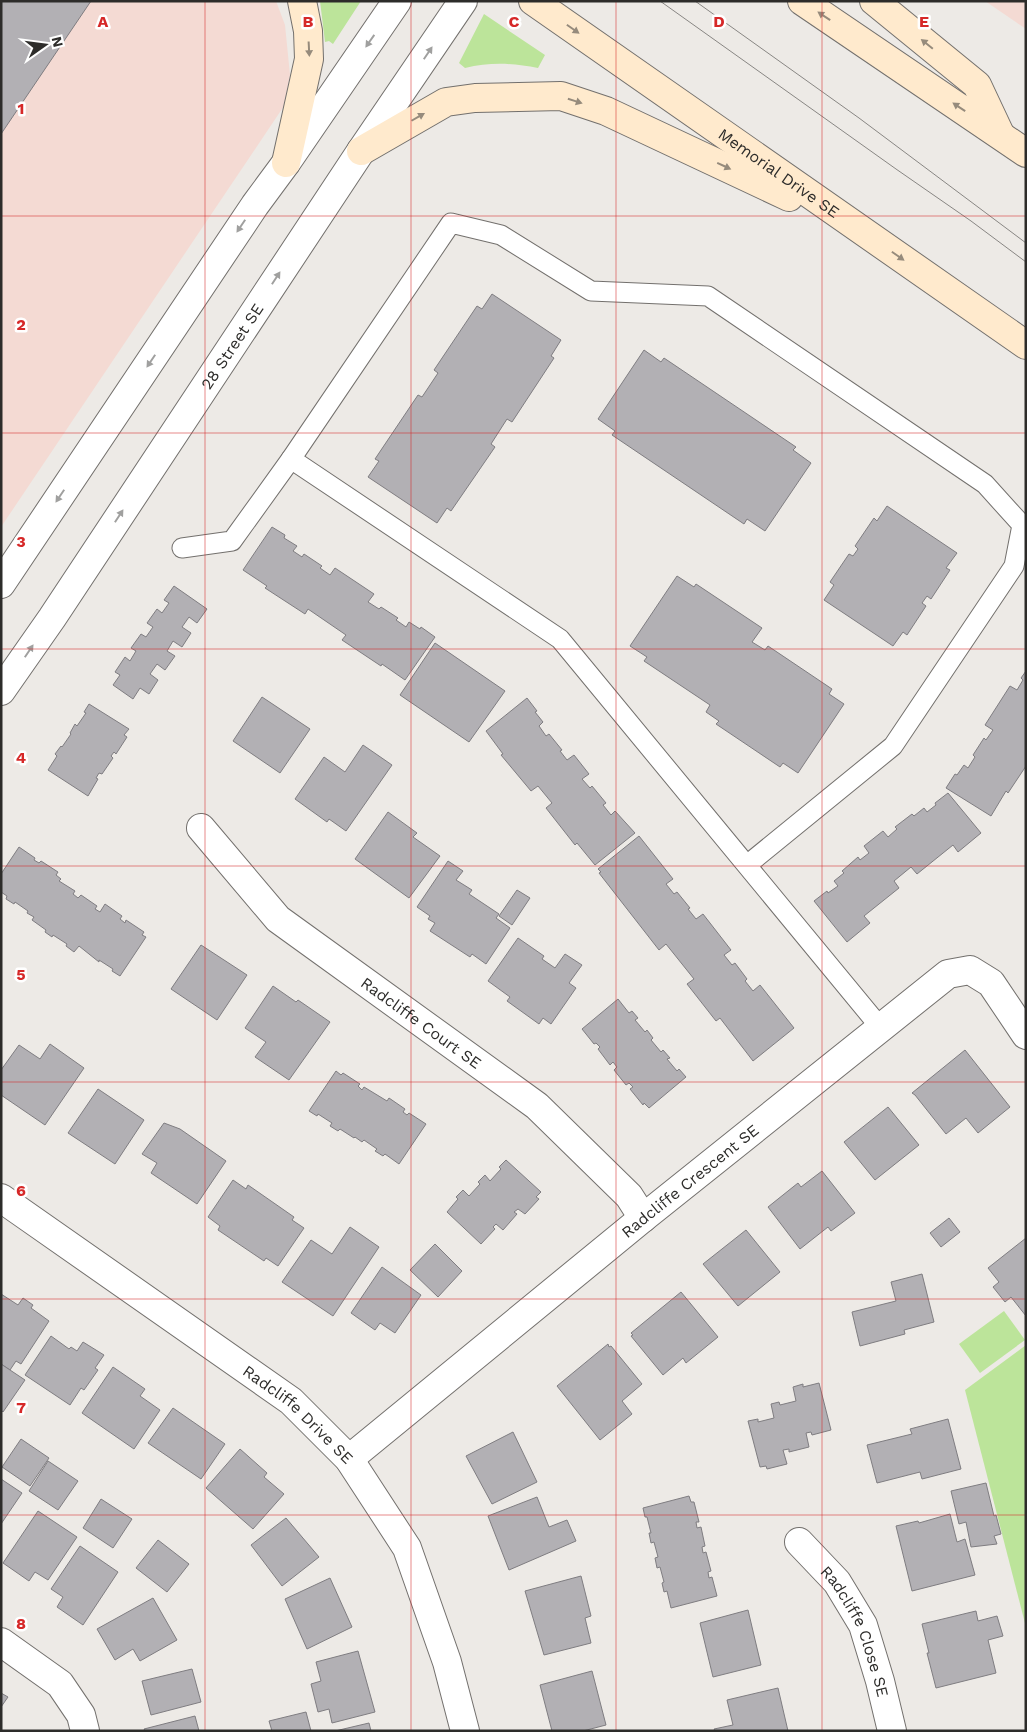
<svg xmlns="http://www.w3.org/2000/svg" width="1027" height="1732" viewBox="0 0 1027 1732" font-family="'Work Sans',sans-serif">
<style>
.commercial{fill:#f4dad3}
.green{fill:#bce49a}
.building{fill:#b2b0b4;stroke:#7f7d81}
.lines{fill:none;stroke-linecap:round;stroke-linejoin:round}
.service-casing{stroke:#73706d;stroke-width:21}
.minor-casing{stroke:#73706d;stroke-width:30}
.tertiary-casing{stroke:#73706d;stroke-width:30}
.secondary-casing{stroke:#73706d;stroke-width:30}
.service{stroke:#fff;stroke-width:19}
.minor{stroke:#fff;stroke-width:28}
.tertiary{stroke:#fff;stroke-width:28}
.secondary{stroke:#ffeacd;stroke-width:28}
.tram{stroke:#888683;stroke-width:1}
.oneway{fill:#968b7c}
.oneway2{fill:#a0a09f}
.grid{fill:none;stroke:#d62828;stroke-width:1;stroke-opacity:0.55}
.labels{text-anchor:middle;dominant-baseline:central;stroke-width:5;stroke-linejoin:round;paint-order:stroke}
.street-label{font-size:16px;fill:#2d2c2a;stroke:#fff}
.grid-label{font-size:16px;text-anchor:middle;font-weight:bold;fill:#d62828;stroke:#fff;stroke-width:5;stroke-linejoin:round;paint-order:stroke}
</style>
<rect width="100%" height="100%" fill="#edeae6"/>
<g class="commercial">
<polygon points="1,1 276,1 285,25 290,75 284,106 1,527"/>
<polygon points="985,1 1026,1 1026,29"/>
</g>
<g class="green">
<polygon points="320,1 361,1 333,44 329,41 325,42"/>
<path d="M484 14 545 55 538 68C513 63 490 62 465 68L459 63Z"/>
<polygon points="1004,1311 1025,1340 980,1373 959,1344"/>
<polygon points="1026,1345 1026,1627 965,1390"/>
</g>
<g class="building">
<polygon points="1,1 91,1 1,134"/>
<polygon points="492,294 561,340 551,356 554,358 512,422 507,419 491,444 495,447 451,511 447,508 437,523 368,477 379,461 375,459 418,395 422,397 438,373 434,370 477,306 482,309"/>
<polygon points="644,350 661,362 664,358 796,447 793,450 811,463 765,531 747,519 744,524 612,435 615,431 598,419"/>
<polygon points="887,506 957,553 946,568 950,570 931,599 927,596 922,603 926,606 907,635 903,632 893,646 824,600 834,585 830,582 849,554 853,556 858,549 855,546 874,518 877,521"/>
<polygon points="272,527 285,535 284,538 297,546 293,551 302,557 304,554 322,566 320,568 330,575 335,568 374,594 368,602 379,609 381,607 398,618 396,620 406,627 409,622 420,629 421,627 435,637 405,680 382,664 381,666 342,640 346,635 308,609 305,614 265,588 267,586 243,570"/>
<polygon points="677,576 694,587 696,584 762,628 752,642 765,650 768,646 832,689 829,694 844,704 798,773 783,763 780,767 716,724 719,721 706,712 710,705 644,661 647,657 630,646"/>
<polygon points="174,586 207,609 197,623 189,617 182,627 191,633 182,647 173,641 167,651 175,656 165,670 157,664 150,674 158,680 149,694 140,688 133,699 113,685 120,675 115,672 125,657 130,661 136,651 131,648 141,634 146,637 153,627 147,623 157,609 162,613 169,603 164,600"/>
<polygon points="435,643 505,691 469,742 400,695"/>
<polygon points="1026,671 1026,766 1008,793 1006,791 991,816 946,788 955,774 957,775 964,765 968,768 975,757 973,755 984,738 986,740 993,730 985,725 1010,686 1017,690 1023,680 1021,678"/>
<polygon points="262,697 310,729 280,773 233,741"/>
<polygon points="527,698 537,711 535,712 543,722 539,726 546,736 549,734 562,750 560,751 567,760 574,755 589,774 582,779 590,788 592,786 606,803 603,805 611,815 615,811 635,833 595,865 577,843 575,845 546,808 552,803 538,786 531,791 501,755 503,754 486,731"/>
<polygon points="89,704 129,729 124,735 127,737 116,754 114,752 111,756 113,758 102,774 99,773 96,778 98,779 88,796 48,770 57,756 55,754 61,746 62,747 71,734 70,733 75,724 77,726 86,713 84,712"/>
<polygon points="363,745 392,765 346,831 329,819 327,822 295,799 324,757 345,772"/>
<polygon points="948,793 981,833 958,852 953,845 917,874 911,867 894,881 899,888 864,916 870,923 847,942 814,901 827,891 828,893 838,886 834,881 844,873 842,871 858,857 860,860 869,853 864,846 883,831 888,837 897,829 895,827 912,814 914,816 924,808 927,812 936,805 935,803"/>
<polygon points="388,812 417,833 413,837 440,856 409,898 355,859"/>
<polygon points="639,836 673,879 666,884 674,894 677,892 690,908 688,909 696,919 703,914 731,950 724,955 732,965 735,963 747,979 745,981 753,991 760,985 794,1028 753,1061 720,1018 716,1021 687,984 694,979 666,944 659,950 599,873 601,872 598,869"/>
<polygon points="19,847 35,858 34,860 39,863 41,861 58,872 56,875 61,879 59,881 75,891 73,894 78,898 81,895 97,906 95,909 100,912 105,904 122,916 120,919 125,923 126,920 144,932 142,935 146,937 120,976 112,971 113,969 99,960 99,962 79,946 74,952 66,946 67,944 53,935 52,937 45,932 46,930 32,920 34,917 27,913 28,911 15,902 14,904 6,899 7,896 1,892 1,874"/>
<polygon points="448,861 463,871 456,880 472,890 469,894 499,914 496,918 510,928 486,964 472,954 470,957 430,931 435,923 428,919 430,916 417,907"/>
<polygon points="517,890 530,898 512,925 499,916"/>
<polygon points="518,938 544,956 542,959 555,968 565,954 582,965 569,983 576,988 551,1024 543,1018 539,1024 507,1001 510,997 488,981"/>
<polygon points="201,945 247,975 217,1020 171,989"/>
<polygon points="273,986 296,1002 298,1000 330,1022 289,1080 255,1057 266,1042 245,1028"/>
<polygon points="618,999 629,1013 632,1011 638,1018 635,1020 645,1032 647,1030 653,1038 651,1040 661,1052 663,1050 670,1058 667,1059 677,1071 679,1069 686,1077 649,1108 644,1103 643,1105 630,1089 633,1087 629,1083 626,1085 614,1070 617,1067 613,1062 610,1065 598,1049 600,1047 596,1043 594,1044 582,1029"/>
<polygon points="50,1044 84,1068 45,1125 1,1095 1,1070 19,1045 40,1059"/>
<polygon points="965,1050 1010,1107 978,1133 966,1118 946,1134 915,1095 912,1093"/>
<polygon points="336,1071 341,1075 343,1073 360,1084 358,1086 362,1090 364,1087 387,1101 389,1098 405,1109 403,1112 407,1115 409,1113 426,1124 399,1164 385,1154 383,1156 375,1151 377,1149 364,1140 362,1142 355,1137 354,1138 340,1129 338,1131 330,1126 332,1123 318,1114 317,1116 309,1111"/>
<polygon points="98,1089 144,1120 115,1164 68,1133"/>
<polygon points="888,1107 919,1145 875,1180 844,1142"/>
<polygon points="164,1123 180,1129 226,1161 197,1204 151,1173 157,1163 142,1154"/>
<polygon points="506,1160 541,1192 536,1197 539,1199 525,1214 518,1209 514,1212 517,1214 503,1230 496,1224 493,1227 495,1229 481,1244 447,1212 458,1199 456,1197 463,1190 469,1196 480,1184 478,1182 485,1175 490,1181 501,1169 499,1167"/>
<polygon points="822,1171 855,1213 831,1231 828,1227 800,1249 768,1207 798,1183 801,1187"/>
<polygon points="233,1180 246,1189 248,1185 294,1217 292,1220 304,1228 278,1266 266,1258 264,1261 218,1230 220,1226 208,1217"/>
<polygon points="949,1218 960,1232 941,1247 930,1233"/>
<polygon points="350,1227 379,1247 333,1316 282,1282 311,1240 332,1254"/>
<polygon points="746,1230 780,1272 738,1306 703,1264"/>
<polygon points="1026,1238 1026,1316 1011,1297 1005,1302 993,1287 999,1282 988,1268"/>
<polygon points="435,1244 462,1271 438,1297 410,1270"/>
<polygon points="382,1267 421,1295 395,1333 380,1323 375,1330 351,1313"/>
<polygon points="922,1274 934,1322 904,1330 905,1334 860,1346 852,1312 896,1301 891,1282"/>
<polygon points="681,1292 718,1337 686,1363 683,1358 663,1375 631,1336 633,1335 631,1333"/>
<polygon points="1,1294 18,1305 23,1298 33,1305 31,1308 49,1321 21,1364 16,1361 10,1370 1,1364"/>
<polygon points="51,1336 69,1349 71,1347 77,1351 83,1342 104,1355 95,1368 98,1370 84,1390 81,1388 70,1405 25,1375"/>
<polygon points="608,1344 609,1347 611,1346 642,1384 622,1401 632,1414 600,1440 557,1386"/>
<polygon points="1,1364 25,1380 3,1412 1,1410"/>
<polygon points="113,1367 145,1389 140,1396 160,1410 134,1449 82,1413"/>
<polygon points="819,1383 831,1430 812,1435 811,1432 806,1433 809,1447 789,1452 789,1449 783,1450 787,1464 767,1469 766,1466 760,1467 748,1421 758,1419 758,1422 774,1418 771,1404 779,1402 780,1405 796,1401 793,1387 803,1384 803,1387"/>
<polygon points="173,1408 225,1444 201,1479 148,1443"/>
<polygon points="948,1419 961,1469 922,1479 920,1472 877,1483 867,1445 912,1434 910,1429"/>
<polygon points="513,1432 537,1482 492,1504 466,1456"/>
<polygon points="21,1439 49,1458 30,1486 2,1467"/>
<polygon points="240,1449 267,1473 264,1477 284,1494 253,1529 206,1488"/>
<polygon points="48,1461 78,1481 58,1510 29,1491"/>
<polygon points="1,1479 22,1493 1,1524"/>
<polygon points="986,1483 994,1516 996,1515 1001,1534 994,1536 997,1544 971,1547 966,1522 959,1524 951,1491"/>
<polygon points="689,1496 691,1502 694,1502 699,1522 696,1522 697,1528 701,1527 705,1546 702,1547 703,1553 706,1552 711,1571 708,1572 709,1578 712,1577 717,1596 671,1608 667,1591 664,1592 662,1583 664,1582 660,1567 657,1568 655,1558 658,1557 654,1542 651,1543 649,1533 651,1533 647,1517 645,1517 643,1508"/>
<polygon points="537,1497 549,1527 567,1520 576,1541 509,1570 488,1516"/>
<polygon points="101,1499 132,1519 113,1548 83,1528"/>
<polygon points="38,1511 77,1537 48,1580 35,1572 29,1581 3,1563"/>
<polygon points="950,1514 957,1542 965,1539 975,1575 912,1591 896,1526 918,1521 919,1523"/>
<polygon points="286,1518 319,1557 282,1586 251,1545"/>
<polygon points="158,1540 189,1564 167,1592 136,1568"/>
<polygon points="80,1546 118,1572 83,1625 57,1607 63,1597 51,1589"/>
<polygon points="581,1576 591,1616 585,1618 591,1643 544,1655 525,1591"/>
<polygon points="330,1578 352,1627 307,1649 285,1599"/>
<polygon points="153,1598 177,1640 140,1661 133,1649 115,1660 97,1629"/>
<polygon points="748,1610 761,1665 713,1677 700,1623"/>
<polygon points="976,1611 978,1621 997,1616 1003,1636 988,1640 996,1673 936,1688 927,1653 929,1653 922,1624"/>
<polygon points="358,1651 375,1712 332,1723 329,1709 318,1712 311,1684 321,1681 316,1662"/>
<polygon points="192,1669 201,1702 151,1715 142,1681"/>
<polygon points="592,1671 606,1725 583,1731 552,1731 540,1685"/>
<polygon points="778,1688 788,1731 715,1731 714,1729 733,1725 727,1700"/>
<polygon points="1,1693 8,1697 1,1707"/>
<polygon points="306,1712 311,1731 272,1731 269,1721"/>
<polygon points="195,1716 199,1731 145,1731 144,1729"/>
<polygon points="369,1723 371,1731 335,1731"/>
</g>
<g class="lines">
<g class="service-casing">
<g id="service">
<polyline points="182,548 232,541 291,459"/>
<polyline points="747,865 893,746 1014,566 1022,525 985,484 708,296 591,291 501,235 451,223 291,459 560,639 880,1027"/>
</g>
</g>
<g class="minor-casing">
<g id="minor">
<path id="s1" d="M201 828 278 919 537 1106 629 1196 643 1218"/>
<path id="s2" d="M349 1459 643 1218 948 974 970 970 991 983 1026 1035"/>
<path id="s3" d="M799 1542 837 1582 863 1625 880 1681 892 1731"/>
<polyline points="1,1642 60,1684 81,1715 85,1731"/>
</g>
</g>
<g class="tertiary-casing">
<g id="tertiary">
<polyline points="1,584 255,205 286,163 397,1"/>
<path id="s4" d="M1 691 52 618 361 151 463 1"/>
<path id="s5" d="M1 1198 291 1401 349 1459 407 1548 447 1662 465 1731"/>
</g>
</g>
<g class="secondary-casing">
<g id="secondary">
<path id="s6" d="M533 1 1026 345"/>
<polyline points="802,1 1026,153"/>
<polyline points="874,1 977,85 1000,134"/>
<polyline points="361,151 446,102 475,98 561,96 606,111 789,197"/>
<polyline points="286,163 309,59 308,31 302,1"/>
</g>
</g>
<use href="#service" class="service"/>
<use href="#minor" class="minor"/>
<use href="#tertiary" class="tertiary"/>
<use href="#secondary" class="secondary"/>
<g class="tram">
<polyline points="660,1 896,169 971,221 1026,262"/>
<polyline points="695,1 859,118 1026,243"/>
</g>
</g>
<defs><path id="oneway-solid" d="M-6-.8H1V-3.2L6.5 0L1 3.2V.8H-6Z" transform="scale(1.25)"/></defs>
<g class="oneway">
<use href="#oneway-solid" transform="translate(824 16) rotate(-146)"/>
<use href="#oneway-solid" transform="translate(573 29) rotate(35)"/>
<use href="#oneway-solid" transform="translate(927 44) rotate(-141)"/>
<use href="#oneway-solid" transform="translate(309 49) rotate(87)"/>
<use href="#oneway-solid" transform="translate(575 101) rotate(18)"/>
<use href="#oneway-solid" transform="translate(959 107) rotate(-146)"/>
<use href="#oneway-solid" transform="translate(418 117) rotate(-30)"/>
<use href="#oneway-solid" transform="translate(724 166) rotate(25)"/>
<use href="#oneway-solid" transform="translate(898 256) rotate(35)"/>
</g>
<g class="oneway2">
<use href="#oneway-solid" transform="translate(370 41) rotate(125)"/>
<use href="#oneway-solid" transform="translate(428 53) rotate(-56)"/>
<use href="#oneway-solid" transform="translate(241 226) rotate(124)"/>
<use href="#oneway-solid" transform="translate(276 278) rotate(-57)"/>
<use href="#oneway-solid" transform="translate(151 361) rotate(124)"/>
<use href="#oneway-solid" transform="translate(60 496) rotate(124)"/>
<use href="#oneway-solid" transform="translate(119 516) rotate(-57)"/>
<use href="#oneway-solid" transform="translate(29 651) rotate(-56)"/>
</g>
<path class="grid" d="M205 1V1731M411 1V1731M616 1V1731M822 1V1731M1 216H1026M1 433H1026M1 649H1026M1 866H1026M1 1082H1026M1 1299H1026M1 1515H1026"/>
<g class="labels">
<g class="street-label">
<text stroke="none"><textPath href="#s6" startOffset="300">Memorial Drive SE</textPath></text>
<text stroke="none"><textPath href="#s4" startOffset="415">28 Street SE</textPath></text>
<text stroke="none"><textPath href="#s1" startOffset="296">Radcliffe Court SE</textPath></text>
<text stroke="none"><textPath href="#s2" startOffset="440">Radcliffe Crescent SE</textPath></text>
<text stroke="none"><textPath href="#s5" startOffset="368">Radcliffe Drive SE</textPath></text>
<text stroke="none"><textPath href="#s3" startOffset="108">Radcliffe Close SE</textPath></text>
</g>
</g>
<g class="grid-label">
<text x="103" y="27">A</text>
<text x="308" y="27">B</text>
<text x="514" y="27">C</text>
<text x="719" y="27">D</text>
<text x="924" y="27">E</text>
<text x="21" y="114">1</text>
<text x="21" y="330">2</text>
<text x="21" y="547">3</text>
<text x="21" y="763">4</text>
<text x="21" y="980">5</text>
<text x="21" y="1196">6</text>
<text x="21" y="1413">7</text>
<text x="21" y="1629">8</text>
</g>
<rect width="1027" height="1732" fill="none" stroke="#2d2c2a" stroke-width="5"/>
<g transform="translate(45 45) rotate(76)" stroke="#ffffff" stroke-width="4" paint-order="stroke">
<path d="M0-4L9 19L0 12L-9 19Z" fill="#2d2c2a"/>
<text y="-8" font-size="14" font-weight="bold" text-anchor="middle" fill="#2d2c2a">N</text>
</g>
</svg>
